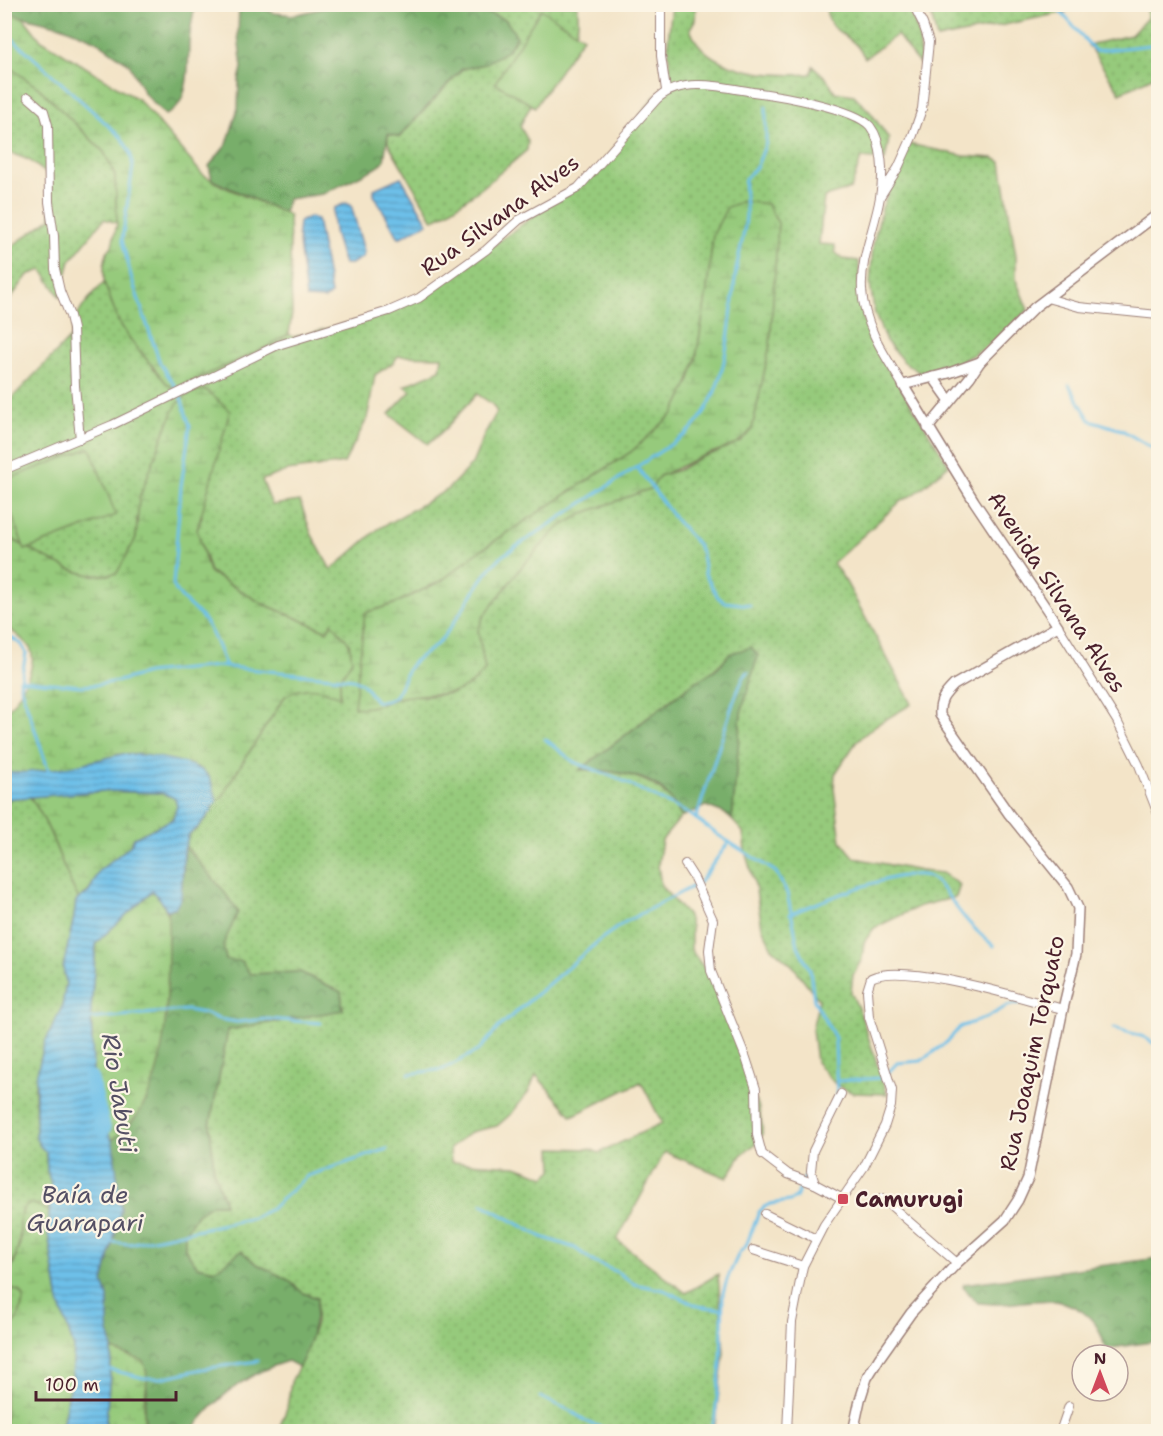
<svg xmlns="http://www.w3.org/2000/svg" width="1163" height="1436" viewBox="0 0 1163 1436" font-family="'Shantell Sans',sans-serif">
<style>
.grass{fill:url(#grass-dots);stroke:#707453;stroke-width:1.5;fill-rule:evenodd}
.forest{fill:url(#forest-crowns);stroke:#61664b;stroke-width:1.5}
.wetland{fill:url(#wetland-marsh);stroke:#707453;stroke-width:1.5}
.garden{fill:#96ca7b;stroke:#707453;stroke-width:1.5}
.water{fill:url(#water-rules);stroke:#5c708a;stroke-width:1.5}
.lines{fill:none;stroke-linecap:round;stroke-linejoin:round}
.stream{stroke:#6dc0e9;stroke-width:3}
.river{stroke:#6dc0e9;stroke-width:16}
.minor-casing{stroke:#9e827a;stroke-width:10}
.tertiary-casing{stroke:#9e827a;stroke-width:12}
.minor{stroke:#fff;stroke-width:8}
.tertiary{stroke:#fff;stroke-width:9}
.poi-dot{fill:#d1495b;stroke:#fcf5e5;stroke-width:2}
.labels{text-anchor:middle;dominant-baseline:central;stroke-width:4.5;stroke-linejoin:round;paint-order:stroke}
.street-label{font-size:22px;fill:#4a1f2b;stroke:#fcf5e5}
.poi-label{font-size:22px;font-weight:bold;fill:#4a1f2b;stroke:#fcf5e5;text-anchor:start}
.water-label{font-size:24px;font-style:italic;fill:#544f64;stroke:#fcf5e5}
</style>
<defs>
<pattern id="grass-dots" width="8" height="8" patternUnits="userSpaceOnUse" patternTransform="scale(1.5)"><rect width="8" height="8" fill="#96ca7b"/><path d="M2 2h.1M6 6h.1" fill="none" stroke="#83ad6a" stroke-width="1.8" stroke-linecap="round"/></pattern>
<pattern id="forest-crowns" width="20" height="18" patternUnits="userSpaceOnUse" patternTransform="scale(1.5)"><rect width="20" height="18" fill="#78ae6b"/><path d="M2 6a3 3 0 1 1 6 0M12 15a3 3 0 1 1 6 0" fill="none" stroke="#648d58"/></pattern>
<pattern id="wetland-marsh" width="20" height="14" patternUnits="userSpaceOnUse" patternTransform="scale(1.5)"><rect width="20" height="14" fill="#96ca7b"/><path d="M1 5h8M5 5V1M11 12h8M15 12V8" fill="none" stroke="#83ad6a"/></pattern>
<pattern id="water-rules" width="6" height="5" patternUnits="userSpaceOnUse" patternTransform="scale(1.5)"><rect width="6" height="5" fill="#6dc0e9"/><path d="M0 2.5h6" fill="none" stroke="#5c9bbd"/></pattern>
</defs>
<rect width="100%" height="100%" fill="#fcf5e5"/>
<filter id="ink" filterUnits="userSpaceOnUse"><feTurbulence type="fractalNoise" baseFrequency=".0167" numOctaves="2"/><feDisplacementMap in="SourceGraphic" scale="12" xChannelSelector="R" yChannelSelector="G"/><feConvolveMatrix kernelMatrix="1 2 1 2 8 2 1 2 1" color-interpolation-filters="sRGB"/></filter>
<filter id="wash" filterUnits="userSpaceOnUse"><feTurbulence type="fractalNoise" baseFrequency=".008" numOctaves="4" result="noise"/><feDisplacementMap in="SourceGraphic" scale="24" xChannelSelector="R" yChannelSelector="G"/><feGaussianBlur stdDeviation="1.35" result="paint"/><feColorMatrix in="noise" values="0 0 0 0 0 0 0 0 0 0 0 0 0 0 0 0 0 1.4 0 .05"/><feComposite in="paint" operator="in"/></filter>
<g filter="url(#wash)">
<rect width="100%" height="100%" fill="#f3e4c8"/>
<g class="grass">
<path d="M539 4 577 5C584 42 560 56 543 84 534 98 527 112 520 126L528 141 527 150 482 188 449 211 433 220 388 143V134L400 137 462 69 485 64 506 20 477 9 472 5Z"/>
<path d="M672 5H696L695 20 690 29C705 72 772 77 811 74L813 66 827 79 835 92 854 95 871 113 889 139 885 160 861 158 851 189 824 197 819 244 835 245V252L843 259 859 261V291L864 321 884 361 949 465 916 493 901 501 833 563 846 582 912 704 876 725 857 741 835 774 834 789 841 841 855 858 921 871 942 873 960 885 956 897 920 906 874 928 864 942 862 959 853 975 851 992 861 1015 887 1094 853 1093 836 1085 816 1062 812 1029 819 1000 793 966 772 948 762 927 755 885 745 851 743 832 732 820 741 713 758 655 729 654C716 672 698 679 681 692 648 717 615 743 581 769 621 772 663 775 681 817L662 840 658 865 661 886 688 916 691 927V950L710 976 747 1069 751 1094 758 1105 762 1125V1135L758 1142 741 1155 727 1178 665 1152 617 1240 686 1293 718 1274 724 1353 714 1431H278L287 1408 291 1382 306 1352 316 1323 317 1298 303 1293 288 1280 257 1264 241 1251 215 1270 197 1266 185 1249V1232L197 1214 212 1204H225L214 1172 210 1125 228 1030 343 1010 341 992 300 972 249 974 226 960 223 945V890L185 846 189 834 197 829 211 812 216 801 223 797 228 785 285 696C307 684 318 686 340 696V679L343 673 332 623 327 631 261 603 210 572 197 530 202 516 168 423 139 499 136 538 117 573C79 585 38 551 5 536V401L8 402 71 337C72 315 90 297 104 282L119 322 130 339 168 385 269 346 289 334 293 337 389 313 438 286 600 167 655 96 671 84 668 42ZM713 235 773 296 770 344 752 429 718 452 699 458 679 470 659 476 652 488 584 513 558 528 523 565 483 617 478 631 485 670 453 693 429 696 409 695 364 708 365 613 394 604 441 581 481 550 631 452 674 413 689 382 696 359 707 291ZM398 356 442 357 440 370 404 386 411 391 389 414 428 444 445 429 477 394 492 404 497 412 485 433 472 464 447 490 378 529 331 570 311 533 300 501 272 505 262 480 287 471 344 463 367 419 375 375 393 363ZM536 1075 572 1116 641 1082 662 1123 599 1153 590 1149 552 1148 553 1170 545 1177 516 1166 451 1162 450 1148 471 1132 497 1126 512 1113 529 1091Z"/>
<path d="M826 5H905C919 27 921 38 920 64 910 55 906 45 897 35L865 58C863 54 860 50 857 46 842 30 827 32 826 5Z"/>
<polygon points="929,5 1063,5 1066,12 937,39"/>
<polygon points="1147,5 1158,5 1158,74 1120,93 1088,45 1131,35 1147,18"/>
<polygon points="5,64 40,89 104,152 115,175 117,223 104,219 70,261 60,297 42,270 28,275 8,302 5,300 4,252 51,218 51,177 29,160 5,151"/>
<polygon points="909,144 964,156 994,158 1001,162 1016,256 1016,280 1028,310 984,349 961,361 942,375 923,375 903,361 886,341 875,314 870,285 873,245 882,208"/>
<path d="M30 797C53 828 60 865 79 899L76 901 74 917 63 968 66 982 62 1007 44 1045 35 1086 36 1138 40 1146 46 1152 47 1170 51 1184 49 1211 36 1205 20 1218C20 1242 19 1256 5 1276V807L8 799Z"/>
<path d="M4 1285 7 1289 20 1291 24 1297C21 1313 18 1322 5 1333Z"/>
</g>
<g class="forest">
<path d="M5 4 195 5C193 17 190 30 189 42 188 64 191 106 165 115L144 93 129 64 95 40 61 26 11 14 5 9Z"/>
<polygon points="239,5 256,5 274,13 294,15 337,5 472,5 477,9 506,20 517,37 507,51 485,64 462,69 399,137 388,134 384,161 378,167 323,194 288,199 284,213 212,180 209,166 227,144 238,108 239,80 242,68 238,35"/>
<path d="M751 647 758 655 741 713 732 820 724 813 706 806 681 817C676 805 666 791 654 784 636 773 601 769 580 770L695 682 709 674 722 664 729 654Z"/>
<path d="M185 846 223 890 238 912 223 945 226 960 241 961 250 974 300 972 341 992 343 1010 228 1030 210 1125 214 1172 225 1204H212L197 1214 185 1233V1249L197 1266 215 1270 241 1251 257 1264 288 1280 303 1293 317 1298C316 1323 310 1345 299 1367L288 1361C247 1373 216 1397 192 1431H146L144 1410 147 1390 143 1361 112 1350 108 1326V1297L103 1282 121 1209 112 1140 130 1124 167 988V910L176 907 182 885Z"/>
<path d="M1158 1258V1341L1105 1349C1103 1337 1099 1326 1089 1317 1061 1292 1035 1302 1001 1304 993 1305 985 1303 978 1303L963 1287 964 1284Z"/>
</g>
<g class="wetland">
<polygon points="5,9 11,14 23,17 40,39 139,100 202,174 222,186 289,215 292,313 289,334 269,346 177,388 168,385 130,339 119,322 104,282 104,265 107,252 112,246 117,223 115,175 104,152 40,89 5,64"/>
<path d="M743 201 767 204 778 223 770 345 752 429C736 450 719 448 698 458 684 464 674 471 659 476L652 488 584 513 558 528 523 565 483 617 478 631 485 670C460 701 442 691 408 696 390 698 373 711 354 707L365 613 394 604 441 581 481 550 631 452 674 413 689 382 696 359 707 291 713 235 727 207Z"/>
<path d="M206 390 230 411 197 530 209 572 261 603 327 631 332 623 349 643 352 660 340 679V697C319 687 306 685 285 696L228 785 223 797 216 801 209 777 197 767 122 754 70 767 26 773H5V713C16 701 40 666 30 648 24 639 13 632 5 626V536C38 551 79 585 117 573L136 538 139 499 168 423 177 404 189 394 196 391Z"/>
<path d="M105 791 162 793 175 798 177 806 173 819 134 838 130 846 99 871 89 891 79 899C60 865 53 828 30 797Z"/>
<path d="M152 891C162 899 167 908 168 921 167 981 173 1079 129 1125 124 1131 118 1135 112 1140L94 1102 91 1009 96 943Z"/>
<path d="M32 1203 49 1211 48 1233 59 1302 74 1348 72 1377 61 1431H5V1333C18 1322 21 1313 24 1297L20 1291 7 1289 5 1285V1276L14 1263 20 1243V1218L24 1207Z"/>
<path d="M112 1350 143 1361C151 1379 144 1393 144 1411 144 1418 145 1425 146 1431L105 1432Z"/>
</g>
<g class="garden">
<polygon points="541,9 583,37 535,107 495,83"/>
<polygon points="90,448 116,515 25,550 5,497 5,480"/>
</g>
<g class="water">
<polygon points="401,177 428,223 399,238 374,195 374,189"/>
<path d="M346 203 351 205 364 251 363 257 351 264H344C338 246 330 227 334 208Z"/>
<polygon points="309,217 317,219 331,294 325,299 306,298 298,233 299,222"/>
<path d="M122 754C142 754 198 760 209 777 213 783 214 793 217 800 210 814 202 826 189 834L184 850 181 898 176 907 167 910 160 899 152 891 96 943 91 1009 94 1102 113 1143 121 1209 103 1282 108 1297V1326L112 1350 105 1431H61L72 1377 74 1348 59 1302 48 1233 51 1184 47 1170 46 1152 40 1146 36 1138V1077L44 1045 62 1007 66 982 63 968 74 917 76 901 89 892 99 871 130 846 134 838 173 819 177 806 175 798 162 793 105 791 5 799V773C45 773 83 764 122 754Z"/>
</g>
<g class="lines">
<g class="stream">
<polyline points="1054,4 1095,51 1151,45 1158,42"/>
<path d="M4 31 121 137 130 152 133 166 122 240 132 280 160 363 179 392 190 426 181 486 173 585C180 601 194 607 204 620 214 634 220 652 226 667"/>
<polyline points="1069,385 1090,420 1122,430 1152,448 1158,455"/>
<polyline points="637,467 675,519 698,545 702,554 705,574 718,597 724,602 750,605"/>
<polyline points="4,633 21,644 26,653 20,685 49,772"/>
<path d="M20 680 82 686 95 685 119 681 147 673 217 666 353 679 362 683 376 701C402 705 399 680 411 665 418 656 431 651 439 642 463 615 476 580 502 556L685 435C730 396 729 324 736 271 739 252 745 234 746 216 747 203 743 191 745 179L757 166 766 143V107"/>
<polyline points="545,739 574,762 619,779 691,815 718,835 776,872 787,893 798,946 810,970 814,1000 835,1038 837,1096"/>
<polyline points="696,819 733,703 743,678 748,672"/>
<path d="M790 914C816 904 909 863 931 878 945 887 953 905 964 917 973 928 983 937 994 946"/>
<polyline points="89,1019 187,1010 204,1013 219,1019 237,1022 268,1019 321,1023"/>
<polyline points="1114,1028 1144,1037 1158,1046"/>
<polyline points="409,1074 444,1069 479,1050 499,1027 531,999 601,939 625,922 699,883 729,842"/>
<polyline points="838,1081 880,1078 886,1075 897,1063 921,1061 947,1042 960,1027 988,1017 1007,1006 1020,1003"/>
<polyline points="482,1204 542,1237 575,1248 594,1262 619,1273 634,1284 664,1290 698,1306 721,1309"/>
<polyline points="111,1242 129,1244 253,1218 271,1209 307,1176 387,1149"/>
<polyline points="107,1369 144,1378 161,1378 202,1369 258,1361"/>
<polyline points="540,1397 569,1410 591,1424 616,1432"/>
<polyline points="710,1432 715,1416 721,1364 723,1293 728,1277 739,1253 746,1246 759,1212 764,1207 770,1204 790,1201 796,1198 809,1166"/>
</g>
<polyline class="river" points="90,1078 103,1129"/>
</g>
</g>
<g filter="url(#ink)">
<g class="lines">
<g class="minor-casing">
<g id="minor">
<polyline points="661,4 661,56 666,90"/>
<polyline points="28,97 44,111 48,125 49,202 54,236 55,269 60,291 70,316 73,329 75,386 80,439"/>
<polyline points="881,195 898,168 913,135 922,109 929,42 923,24 913,4"/>
<polyline points="1047,298 1079,307 1158,315"/>
<path d="M4 470 112 425 278 345 389 311 419 298 486 250 519 220 578 188 657 99C682 76 723 87 753 92 778 95 854 108 870 126 883 143 884 176 880 197 875 228 860 258 862 290 864 326 885 356 903 385"/>
<polyline points="1058,626 1117,721 1139,765 1158,814"/>
<polyline points="685,864 694,878 713,920 709,950 711,971 746,1058 756,1089 757,1135 762,1154 788,1174 815,1184 843,1199"/>
<polyline points="815,1184 811,1171 813,1151 841,1094"/>
<polyline points="882,1198 957,1263"/>
<polyline points="765,1214 816,1239"/>
<polyline points="753,1250 803,1266"/>
<path d="M787 1432 792 1322 803 1266 824 1225 864 1167 885 1125 891 1106 892 1090 869 1017 867 991 871 978C904 961 1024 999 1063 1009"/>
<polyline points="1060,1432 1069,1406"/>
</g>
</g>
<g class="tertiary-casing">
<g id="tertiary">
<polyline points="933,377 950,401"/>
<polyline points="928,428 970,377 980,362 1035,307 1158,214"/>
<path d="M853 1432 860 1400 867 1378 880 1357 911 1313 957 1263 1005 1220 1018 1200 1028 1178 1063 1009 1076 954 1078 908 1068 887 1009 814 940 715C939 701 944 695 954 685L1058 626 974 501 903 385 949 373 980 362"/>
</g>
</g>
<use href="#minor" class="minor"/>
<use href="#tertiary" class="tertiary"/>
</g>
</g>
<rect class="poi-dot" x="837" y="1193" width="12" height="12" rx="3"/>
<g class="labels">
<g class="street-label">
<text transform="translate(500 215) rotate(-36)">Rua Silvana Alves</text>
<text transform="translate(1057 592) rotate(57)">Avenida Silvana Alves</text>
<text transform="translate(1032 1053) rotate(-78)">Rua Joaquim Torquato</text>
</g>
<g class="poi-label">
<text x="855" y="1199">Camurugi</text>
</g>
<g class="water-label">
<text transform="translate(119 1093) rotate(81)">Rio Jabuti</text>
<text x="85" y="1195">Baía de<tspan x="85" dy="28">Guarapari</tspan></text>
</g>
</g>
<rect width="1163" height="1436" fill="none" stroke="#fcf5e5" stroke-width="24"/>
<g transform="translate(1100 1373)"><circle r="28" fill="#fcf5e5" stroke="#b59f9b" stroke-width="1.5"/>
<path d="M0-4.5L10 22L0 15L-10 22Z" fill="#d1495b"/>
<text y="-9" font-size="16" font-weight="bold" text-anchor="middle" fill="#4a1f2b">N</text>
</g>
<path d="M36 1391v9h140v-9" fill="none" stroke="#4a1f2b" stroke-width="3"/>
<text x="45" y="1391" font-size="18" fill="#4a1f2b" stroke="#fcf5e5" stroke-width="4.5" paint-order="stroke">100 m</text>
</svg>
